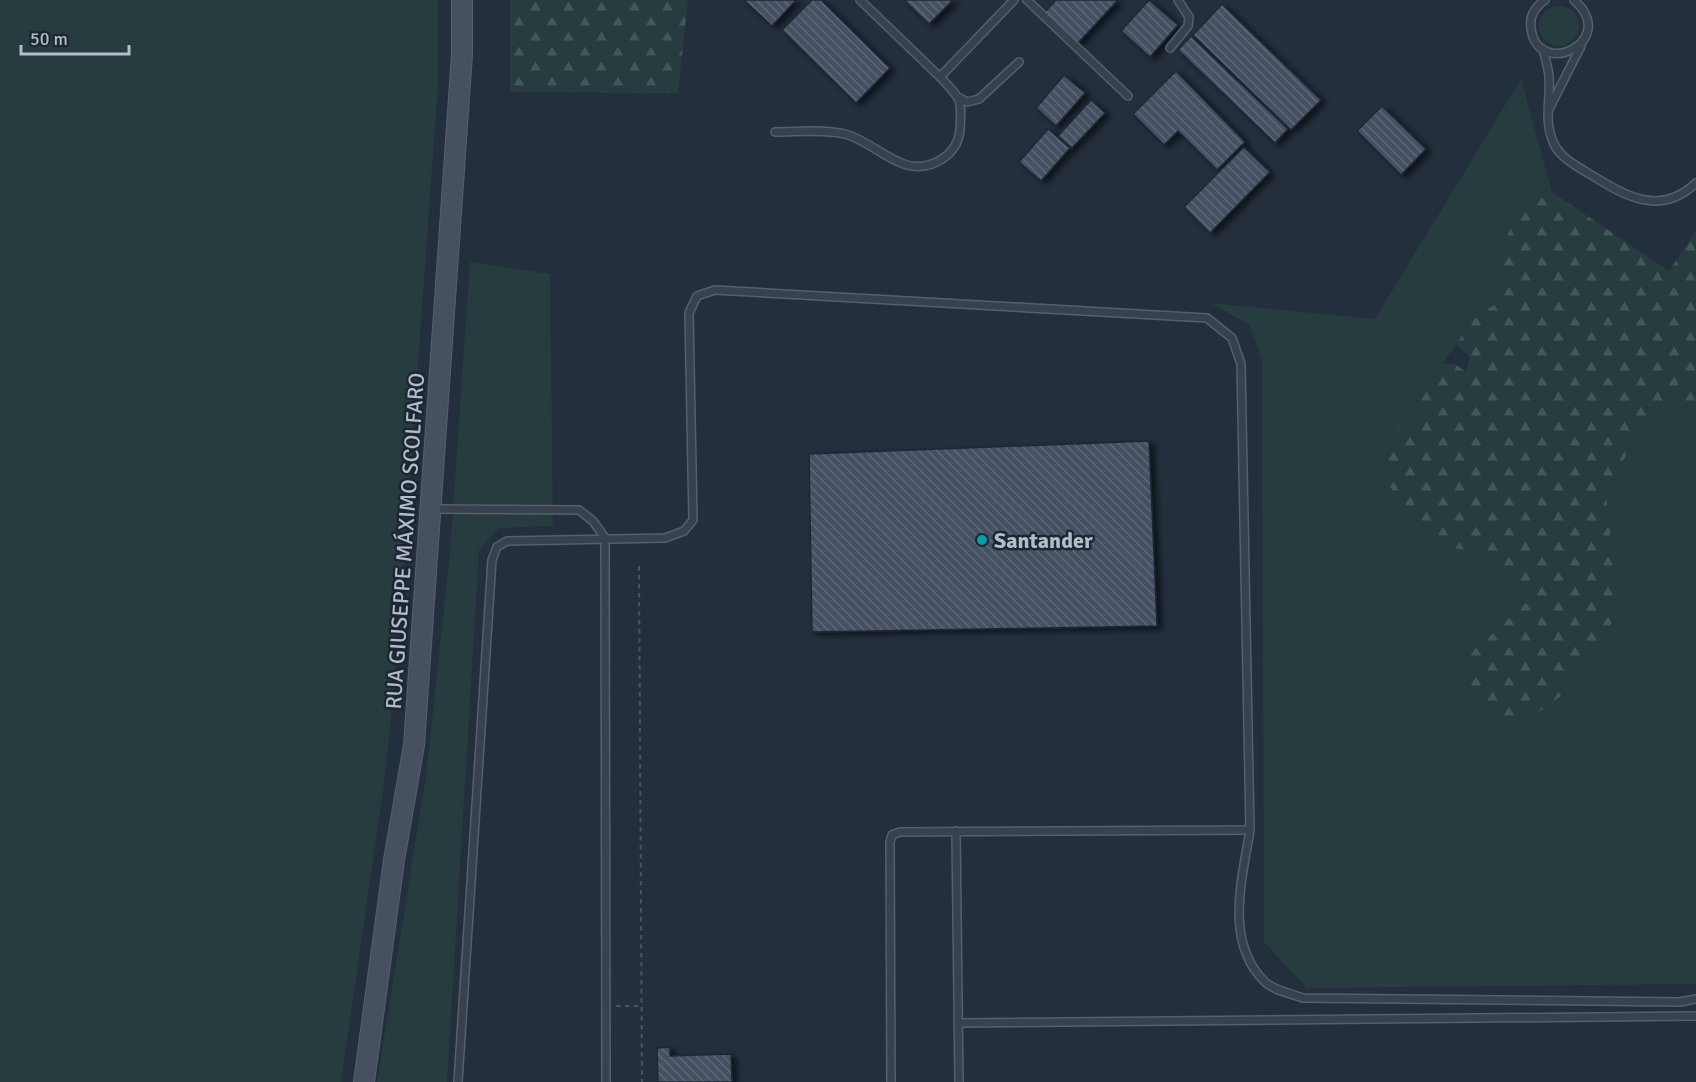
<svg xmlns="http://www.w3.org/2000/svg" width="1696" height="1082" viewBox="0 0 1696 1082" font-family="Signika,sans-serif">
<style>
.green{fill:#263c3f}
.forest{fill:url(#forest-firs)}
.building{fill:url(#building-back-hatch);stroke:#1f2835;stroke-width:1.5;filter:url(#shadow)}
.lines{fill:none;stroke-linecap:round;stroke-linejoin:round}
.lane-casing{stroke:#565f6c;stroke-width:10}
.secondary-casing{stroke:#565f6c;stroke-width:22}
.path{stroke:#44595c;stroke-width:2;stroke-dasharray:4.5 4.5;stroke-linecap:butt}
.lane{stroke:#38414e;stroke-width:7}
.secondary{stroke:#465061;stroke-width:20}
.culture-dot{fill:#0f9aa8;stroke:#1d2633;stroke-width:2}
.labels{text-anchor:middle;dominant-baseline:central;stroke-width:5;stroke-linejoin:round;paint-order:stroke}
.poi-label{font-size:22px;font-weight:bold;fill:#b4bcc9;stroke:#1d2633;text-anchor:start}
.street-label{font-size:22px;fill:#b4bcc9;stroke:#1d2633}
</style>
<defs>
<pattern id="forest-firs" width="22" height="20" patternUnits="userSpaceOnUse" patternTransform="scale(1.5)"><rect width="22" height="20" fill="#263c3f"/><path d="M5 1l3.5 6h-7zM16 11l3.5 6h-7z" fill="#435659"/></pattern>
<pattern id="building-back-hatch" width="6" height="6" patternUnits="userSpaceOnUse" patternTransform="scale(1.5)"><rect width="6" height="6" fill="#455162"/><path d="M-1 5l2 2M0 0l6 6M5-1l2 2" fill="none" stroke="#5d6877"/></pattern>
<filter id="shadow"><feDropShadow dx="5" dy="3" stdDeviation="3" flood-color="#0009"/></filter>
</defs>
<rect width="100%" height="100%" fill="#242f3e"/>
<g class="green">
<polygon points="0,0 438,0 438,84 397,659 384,784 341,1082 0,1082"/>
<circle cx="1559" cy="26" r="20"/>
<polygon points="1521,79 1552,192 1517,212 1497,277 1504,297 1471,322 1414,406 1415,424 1376,465 1423,523 1457,549 1478,551 1496,570 1536,594 1618,614 1606,493 1656,399 1696,411 1696,984 1307,988 1264,942 1262,361 1250,325 1210,303 1375,319"/>
<polygon points="470,262 550,274 553,526 499,528 479,550 447,1082 377,1082 426,776 450,553"/>
</g>
<g class="forest">
<polygon points="510,0 688,0 678,93 510,92"/>
<polygon points="1552,192 1669,271 1696,231 1696,411 1656,400 1606,493 1618,614 1561,696 1525,722 1495,715 1461,690 1471,653 1536,594 1496,570 1478,551 1457,549 1423,523 1393,491 1376,465 1403,420 1415,423 1414,406 1443,364 1455,364 1466,372 1470,357 1456,344 1471,322 1504,297 1497,277 1498,259 1517,212"/>
</g>
<g class="building">
<polygon points="744,0 796,0 772,26"/>
<polygon points="812,0 821,0 890,68 856,103 782,30"/>
<polygon points="904,0 953,0 929,24"/>
<polygon points="1056,0 1118,0 1077,44 1045,12"/>
<polygon points="1149,0 1178,25 1150,57 1121,31"/>
<polygon points="1222,4 1321,100 1291,130 1193,35"/>
<polygon points="1191,36 1288,129 1275,143 1178,50"/>
<polygon points="1176,71 1245,142 1217,170 1178,131 1164,145 1133,114"/>
<polygon points="1064,75 1085,93 1056,126 1036,108"/>
<polygon points="1091,100 1105,113 1072,148 1058,136"/>
<polygon points="1382,106 1426,149 1401,175 1357,131"/>
<polygon points="1048,129 1070,148 1041,181 1019,162"/>
<polygon points="1244,147 1270,172 1210,233 1184,207"/>
<polygon points="1149,441 1157,626 812,632 809,454"/>
<polygon points="670,1047 670,1056 731,1054 732,1082 658,1082 657,1048"/>
</g>
<g class="lines">
<g class="lane-casing">
<g id="lane">
<polyline points="860,0 940,77"/>
<polyline points="1027,0 1128,96"/>
<path d="M1545 0C1535 7 1529 16 1531 28 1537 81 1621 41 1574 0"/>
<polyline points="1170,48 1188,26 1189,17 1178,0"/>
<path d="M1543 49C1545 57 1548 67 1549 76 1551 99 1543 121 1554 144 1560 157 1576 166 1588 173 1624 195 1659 218 1696 183"/>
<polyline points="960,98 967,102 979,99 1019,62"/>
<polyline points="1549,109 1581,46"/>
<path d="M775 132C797 132 824 129 845 134 879 143 904 183 942 159 953 152 959 142 960 129 962 98 961 99 940 77L1014 0"/>
<polyline points="432,509 579,510 593,521 605,538 606,1082"/>
<polyline points="956,831 959,1082"/>
<polyline points="958,1023 1696,1016"/>
<path d="M458 1082 492 560 497 547 507 541 665 538 684 531 693 520 689 313 697 296 715 290 1207 318 1232 338 1241 364 1250 830C1242 880 1224 942 1265 982 1273 990 1292 994 1303 998L1680 1002 1696 999"/>
<polyline points="891,1082 890,842 892,835 900,832 1250,830"/>
</g>
</g>
<g class="secondary-casing">
<polyline id="secondary" points="364,1082 394,860 414,745 462,54 462,0"/>
</g>
<g class="path">
<polyline points="639,566 642,1082"/>
<polyline points="616,1006 640,1006"/>
</g>
<use href="#lane" class="lane"/>
<use href="#secondary" class="secondary"/>
</g>
<circle class="culture-dot" cx="982" cy="540" r="6"/>
<g class="labels">
<g class="poi-label">
<text x="994" y="540">Santander</text>
</g>
<g class="street-label">
<text transform="translate(405 541) rotate(-86)">RUA GIUSEPPE MÁXIMO SCOLFARO</text>
</g>
</g>
<path d="M21 45v9h108v-9" fill="none" stroke="#b4bcc9" stroke-width="3"/>
<text x="30" y="45" font-size="18" fill="#b4bcc9" stroke="#1d2633" stroke-width="4.5" paint-order="stroke">50 m</text>
</svg>
